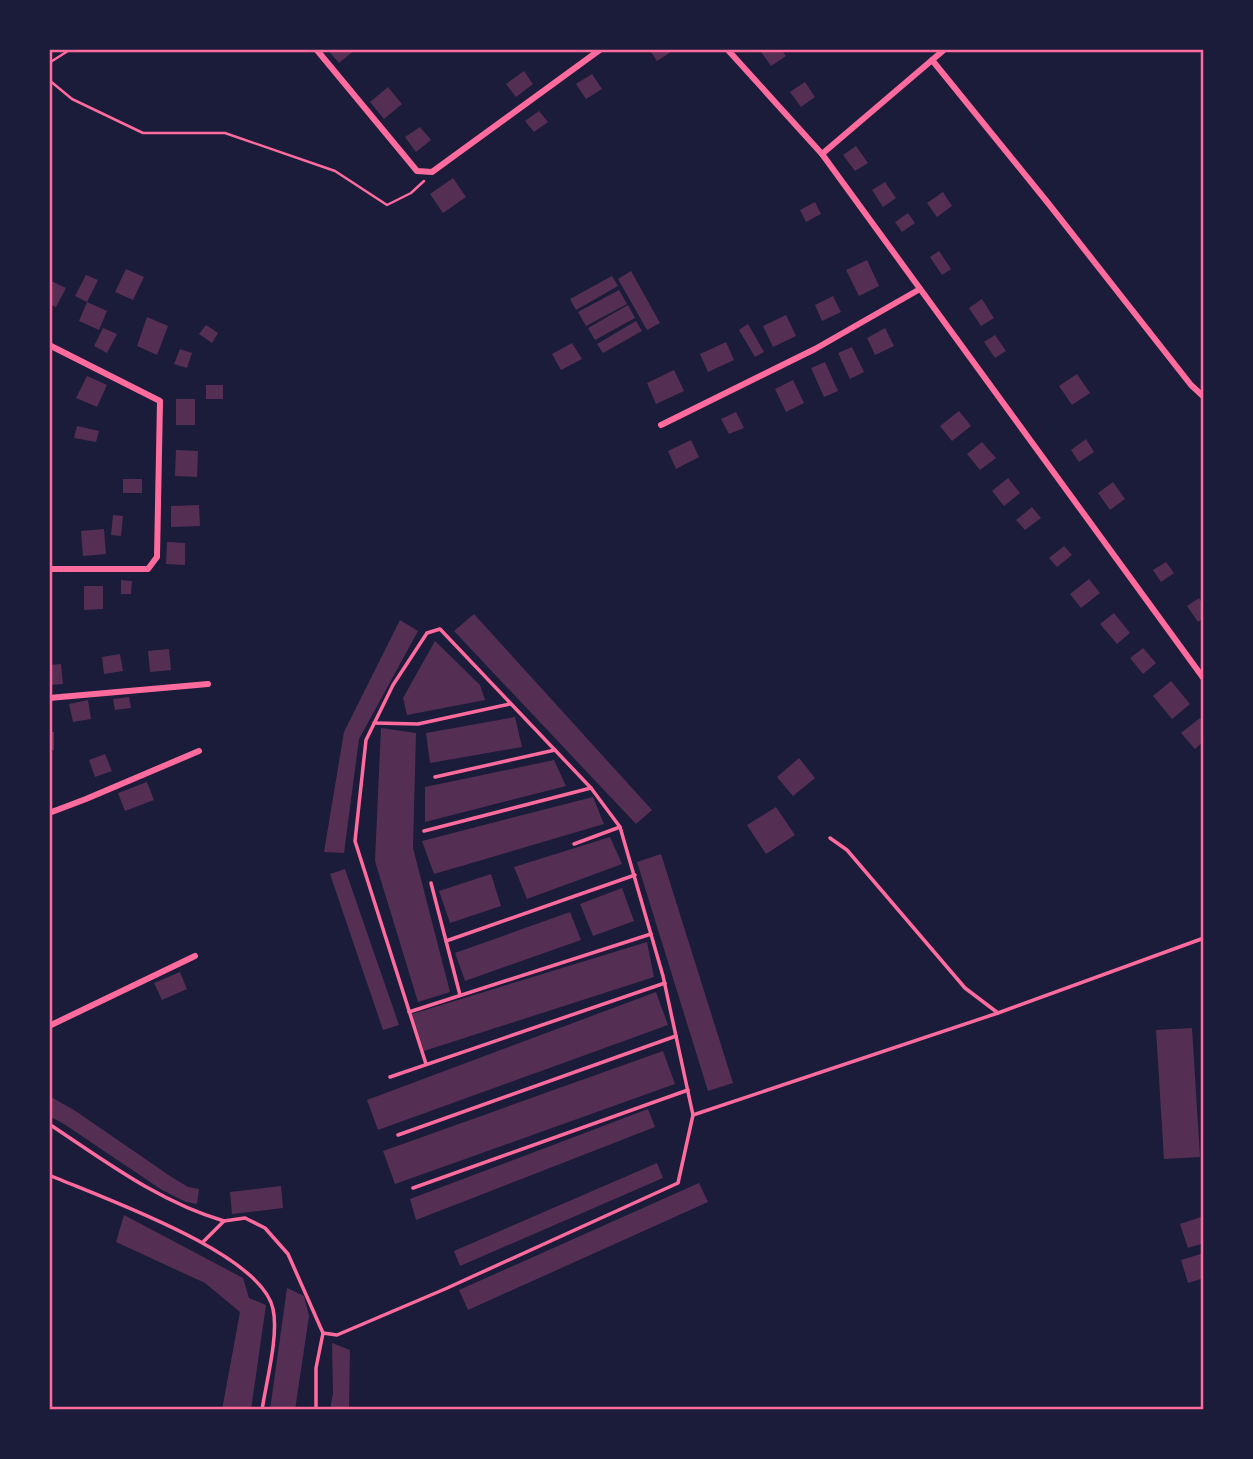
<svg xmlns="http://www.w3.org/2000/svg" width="1253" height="1459" viewBox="0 0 1253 1459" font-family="Literata,serif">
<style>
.building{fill:#542f53}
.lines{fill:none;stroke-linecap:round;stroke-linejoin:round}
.path{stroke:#ff6b9d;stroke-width:2.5}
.service{stroke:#ff6b9d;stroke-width:3.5}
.minor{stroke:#ff6b9d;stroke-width:6}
.neatline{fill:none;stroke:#ff6b9d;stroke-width:2.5}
</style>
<rect width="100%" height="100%" fill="#1b1b3a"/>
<g class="building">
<polygon points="327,49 356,49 339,63"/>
<polygon points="649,49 669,49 671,52 657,61"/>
<polygon points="759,49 781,49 786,56 771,66"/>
<polygon points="524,71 533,84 516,97 506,84"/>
<polygon points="592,74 602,89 586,99 576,84"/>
<polygon points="805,82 815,97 801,107 790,92"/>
<polygon points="388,87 402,104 384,119 370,102"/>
<polygon points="539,111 548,122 534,132 525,121"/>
<polygon points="420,127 431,140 416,152 405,137"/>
<polygon points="856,146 868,163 855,171 843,155"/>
<polygon points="453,178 466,197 443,213 430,194"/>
<polygon points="885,182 896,198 883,207 872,190"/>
<polygon points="943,192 952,206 937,217 927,203"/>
<polygon points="815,202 821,214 806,222 800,210"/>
<polygon points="908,213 915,223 902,232 895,222"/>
<polygon points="939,251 951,269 942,275 930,257"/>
<polygon points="867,260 879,286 859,296 846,270"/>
<polygon points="126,269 144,277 133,300 115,292"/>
<polygon points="631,271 660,323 647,330 618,279"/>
<polygon points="86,275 98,280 87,302 107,311 99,330 79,321 87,302 75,296"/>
<polygon points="612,276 618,286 576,310 570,299"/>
<polygon points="49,280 66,288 56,307 49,304"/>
<polygon points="619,290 627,304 586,326 578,312"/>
<polygon points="833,296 841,312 822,321 815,305"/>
<polygon points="982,299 994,318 981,326 969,308"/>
<polygon points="628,305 635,318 595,340 588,328"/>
<polygon points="786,315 796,336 773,347 763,326"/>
<polygon points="147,317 168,326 157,355 137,346"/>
<polygon points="636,321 642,331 603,353 597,344"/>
<polygon points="748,324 764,352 755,357 739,330"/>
<polygon points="206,325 218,333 212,343 199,334"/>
<polygon points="103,328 117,334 107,353 94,346"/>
<polygon points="885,328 894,346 875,355 867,338"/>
<polygon points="995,335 1006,351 995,358 984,342"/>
<polygon points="726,342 734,360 708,372 700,354"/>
<polygon points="572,343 582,359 561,370 552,354"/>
<polygon points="852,347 864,372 850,379 838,353"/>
<polygon points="180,349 192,353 187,368 174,364"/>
<polygon points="825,362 838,391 824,397 811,368"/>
<polygon points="674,370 684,391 656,404 647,383"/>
<polygon points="1077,374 1090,393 1072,405 1059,386"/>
<polygon points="87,376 107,385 97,407 76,398"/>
<polygon points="793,380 804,403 786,412 775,389"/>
<rect x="206" y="385" width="17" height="14"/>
<rect x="176" y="399" width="19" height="26"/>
<polygon points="959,411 971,426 952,441 940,426"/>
<polygon points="736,412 744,428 729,434 721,419"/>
<polygon points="77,426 99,431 96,442 74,438"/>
<polygon points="1086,439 1094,452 1079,462 1071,450"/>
<polygon points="691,440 699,457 676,469 668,451"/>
<polygon points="982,442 996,458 980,470 967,454"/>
<polygon points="176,450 198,451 197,477 175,476"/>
<polygon points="1008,478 1020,493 1004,506 992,491"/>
<rect x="123" y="479" width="19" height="14"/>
<polygon points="1113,482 1125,499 1110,510 1098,493"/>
<polygon points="199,505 200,526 171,527 171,506"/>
<polygon points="1032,507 1041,518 1025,530 1016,520"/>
<polygon points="113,515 123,516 121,536 111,535"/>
<polygon points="104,529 106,554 83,556 81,531"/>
<polygon points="167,542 185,543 185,565 166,564"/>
<polygon points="1064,546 1072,555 1057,567 1049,558"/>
<polygon points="1166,562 1174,573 1161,582 1153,570"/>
<polygon points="1089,579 1100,593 1081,608 1070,594"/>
<polygon points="121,580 132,581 131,594 121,594"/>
<polygon points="84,586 103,586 103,609 84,610"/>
<polygon points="1199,598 1204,606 1204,618 1198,622 1187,606"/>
<polygon points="1114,613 1130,633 1117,644 1100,624"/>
<polygon points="474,614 652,810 636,824 454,631"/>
<polygon points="400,620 418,631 359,739 344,853 324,852 344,732"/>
<polygon points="435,641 480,685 485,700 407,715 403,698"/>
<polygon points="1143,648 1156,663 1143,674 1130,658"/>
<polygon points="169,649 171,670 150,672 148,651"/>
<polygon points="120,654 123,671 104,674 102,657"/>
<polygon points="61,664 63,684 50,685 49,665"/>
<polygon points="1171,681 1190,704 1172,719 1153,696"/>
<polygon points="129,697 131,708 115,710 113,699"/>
<polygon points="88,700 91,719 73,722 69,704"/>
<polygon points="515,717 522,747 430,763 426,733"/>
<polygon points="1200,718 1204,724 1204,741 1195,749 1181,733"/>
<polygon points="381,728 416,733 413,848 450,992 418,1002 375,861"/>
<rect x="49" y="732" width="5" height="18"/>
<polygon points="105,754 112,771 95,777 89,760"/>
<polygon points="799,758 815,778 793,796 777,777"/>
<polygon points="554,760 566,786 425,822 425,787"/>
<polygon points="147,782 154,800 125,811 118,793"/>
<polygon points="593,797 604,824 434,874 422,841"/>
<polygon points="776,807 795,835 766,854 747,825"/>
<polygon points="610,837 622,864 527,899 514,867"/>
<polygon points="661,854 733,1083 708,1091 637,862"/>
<polygon points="345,869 399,1025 383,1030 330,874"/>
<polygon points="491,874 501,906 450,923 439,891"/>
<polygon points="622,888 634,921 593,936 580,904"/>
<polygon points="570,912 581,940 465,981 455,953"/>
<polygon points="647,942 654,977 424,1051 412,1014"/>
<polygon points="180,972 187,989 162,1000 154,983"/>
<polygon points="656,992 668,1025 378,1130 367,1100"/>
<polygon points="1192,1028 1200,1157 1164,1159 1156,1030"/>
<polygon points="663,1051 675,1084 395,1184 383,1151"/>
<polygon points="49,1096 74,1110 170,1176 188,1187 199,1189 197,1204 186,1202 162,1190 64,1124 49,1116"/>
<polygon points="648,1109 655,1127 416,1220 410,1199"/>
<polygon points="657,1163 663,1178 460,1266 454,1251"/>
<polygon points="699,1183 708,1202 468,1310 459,1290"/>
<polygon points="281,1186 283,1208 232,1214 230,1192"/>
<polygon points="124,1215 243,1278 249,1298 266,1305 251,1410 222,1410 240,1312 205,1283 116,1242"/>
<polygon points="1204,1216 1204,1243 1188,1248 1180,1224"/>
<polygon points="1204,1253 1204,1278 1188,1283 1181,1260"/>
<polygon points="287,1288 304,1296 309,1316 295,1410 270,1410"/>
<polygon points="332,1343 350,1350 349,1410 330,1410 333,1393"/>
</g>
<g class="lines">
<g class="path">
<polyline points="49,63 71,49"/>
<polyline points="49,80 72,99 143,133 225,133 335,171 387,205 411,193 424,181"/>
</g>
<g class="service">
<polyline points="374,723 418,724 510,704"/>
<polyline points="435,777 555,750"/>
<polyline points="424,831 591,788"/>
<polyline points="830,838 847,850 965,988 998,1013"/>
<polyline points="574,844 620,827"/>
<polyline points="431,883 460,995"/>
<polyline points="446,941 635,875"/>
<polyline points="409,1012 651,934"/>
<polyline points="426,1064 355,841 366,740 393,685 427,633 440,629 591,788 620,827 663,976 693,1115"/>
<polyline points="390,1077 665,983"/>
<path d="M49 1124C105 1161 159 1202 224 1221"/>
<polyline points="398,1135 676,1036"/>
<path d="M49 1175C100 1197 262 1253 273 1309 279 1335 266 1383 262 1410"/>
<polyline points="413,1188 688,1090"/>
<polyline points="203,1242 224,1221 245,1218 265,1228 288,1254 323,1333 337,1335 445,1289 678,1183 693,1115 998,1013 1204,938"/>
<polyline points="316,1410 316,1368 323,1333"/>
</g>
<g class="minor">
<polyline points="316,49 417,171 432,172 601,49"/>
<polyline points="727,49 822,154 1204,679"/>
<polyline points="932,60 1048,203 1191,385 1204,397"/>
<polyline points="822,154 945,49"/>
<polyline points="49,345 160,401 157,557 148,569 49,569"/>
<polyline points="661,425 815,349 920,289"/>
<polyline points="49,698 208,684"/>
<polyline points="49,813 86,799 199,751"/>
<polyline points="49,1026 195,956"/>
</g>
</g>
<rect width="1253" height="1459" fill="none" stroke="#1b1b3a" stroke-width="102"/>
<rect x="51" y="51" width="1151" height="1357" class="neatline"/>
</svg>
